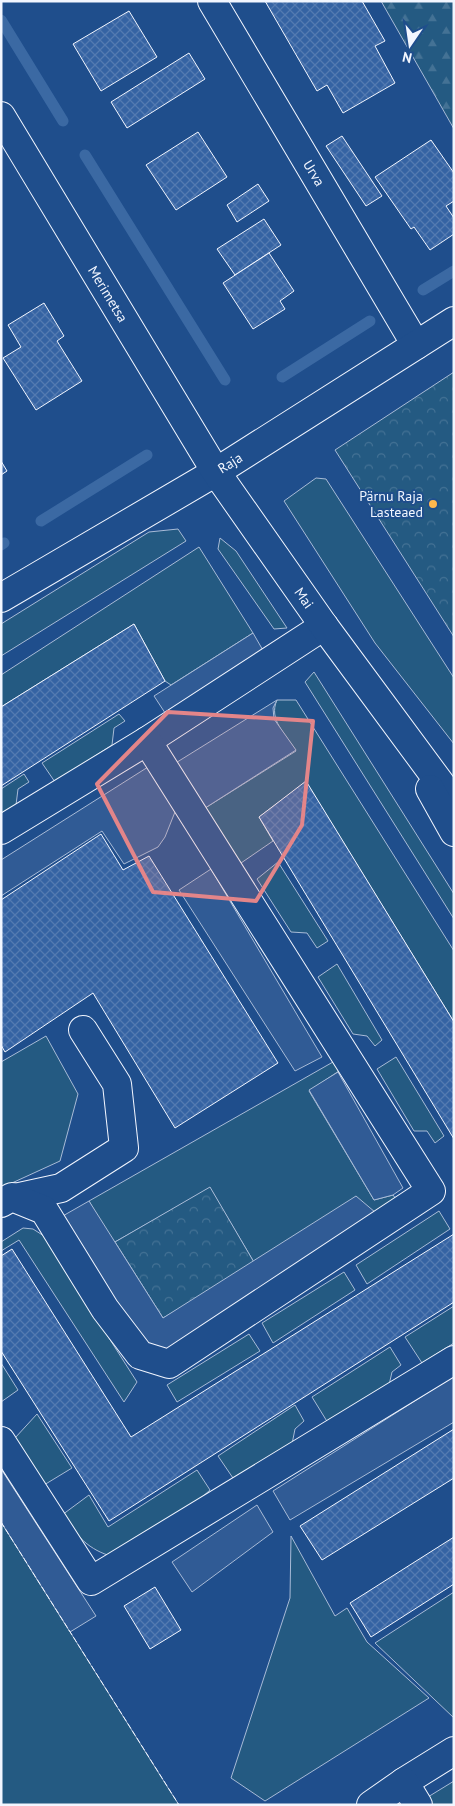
<svg xmlns="http://www.w3.org/2000/svg" width="455" height="1806" viewBox="0 0 455 1806" font-family="'PT Sans',sans-serif">
<style>
.green{fill:#245a82;stroke:#a8bbd7}
.forest{fill:url(#forest-firs);stroke:#a8bbd7}
.park{fill:url(#park-crowns);stroke:#a8bbd7}
.parking{fill:#305b95;stroke:#a8bbd7}
.lines{fill:none;stroke-linecap:round;stroke-linejoin:round}
.stream{stroke:#3b69a3;stroke-width:11}
.building{fill:url(#building-cross-hatch);stroke:#f2f6ff}
.minor-casing{stroke:#f2f6ff;stroke-width:30}
.tertiary-casing{stroke:#f2f6ff;stroke-width:30}
.minor{stroke:#1f4e8c;stroke-width:28}
.tertiary{stroke:#1f4e8c;stroke-width:28}
.fence{stroke:#f2f6ff;stroke-width:1;stroke-dasharray:6 2.5;stroke-linecap:butt}
.marked{fill:#e38589;fill-opacity:0.2;stroke:#e38589;stroke-width:4;stroke-linejoin:round}
.poi-dot{fill:#ffb74d;stroke:#1f4e8c;stroke-width:2}
.labels{text-anchor:middle;dominant-baseline:central;stroke-width:4;stroke-linejoin:round;paint-order:stroke}
.street-label{font-size:14px;fill:#f2f6ff;stroke:#1f4e8c}
.poi-label{font-size:14px;fill:#f2f6ff;stroke:#1f4e8c;text-anchor:end}
</style>
<defs>
<pattern id="forest-firs" width="22" height="20" patternUnits="userSpaceOnUse" patternTransform="scale(1.25)"><rect width="22" height="20" fill="#245a82"/><path d="M5 1l3.5 6h-7zM16 11l3.5 6h-7z" fill="#447295"/></pattern>
<pattern id="park-crowns" width="20" height="18" patternUnits="userSpaceOnUse" patternTransform="scale(1.25)"><rect width="20" height="18" fill="#245a82"/><path d="M2 6a3 3 0 1 1 6 0M12 15a3 3 0 1 1 6 0" fill="none" stroke="#447295"/></pattern>
<pattern id="building-cross-hatch" width="8" height="8" patternUnits="userSpaceOnUse" patternTransform="scale(1.25)"><rect width="8" height="8" fill="#3563a3"/><path d="M0 0l8 8M0 8l8-8" fill="none" stroke="#537ab1"/></pattern>
</defs>
<rect width="100%" height="100%" fill="#1f4e8c"/>
<g class="green">
<polygon points="316,478 326,479 454,678 454,744 375,643 284,501"/>
<polygon points="178,529 186,541 1,656 1,624 149,532"/>
<polygon points="220,538 236,551 287,628 274,629 218,549"/>
<polygon points="199,547 253,633 171,685 165,681 134,624 1,707 1,675"/>
<polygon points="314,672 454,894 454,919 305,682"/>
<path d="M277 700H296L454 951V1022L306 782 259 817 273 841 241 863 202 810 296 751C286 734 268 720 277 700Z"/>
<polygon points="119,714 125,721 114,728 112,745 55,782 42,763"/>
<polygon points="24,774 29,782 18,789 16,805 1,815 1,789"/>
<polygon points="278,862 328,941 317,948 307,933 291,932 257,879"/>
<polygon points="337,964 382,1040 375,1046 367,1036 353,1034 318,977"/>
<polygon points="46,1036 78,1094 60,1161 1,1188 1,1062"/>
<polygon points="396,1057 444,1136 435,1143 427,1131 414,1131 377,1069"/>
<polygon points="340,1058 345,1067 309,1091 374,1200 393,1195 399,1203 255,1264 210,1188 115,1242 108,1235 89,1201"/>
<polygon points="439,1211 450,1229 367,1284 356,1265"/>
<polygon points="23,1228 33,1229 44,1236 137,1382 124,1402 19,1240 1,1251 1,1242"/>
<polygon points="344,1272 355,1290 273,1343 262,1323"/>
<polygon points="454,1306 454,1343 422,1363 405,1337"/>
<polygon points="249,1334 260,1351 177,1402 167,1385"/>
<polygon points="390,1347 401,1365 392,1372 389,1385 328,1423 312,1397"/>
<polygon points="1,1363 18,1390 1,1402"/>
<polygon points="295,1405 304,1421 295,1429 292,1444 235,1481 218,1456"/>
<polygon points="37,1414 72,1468 44,1485 15,1438"/>
<path d="M197 1470 210 1490 201 1498 198 1508 114 1557C88 1550 77 1536 62 1515L89 1495 108 1527Z"/>
<polygon points="1,1522 170,1791 179,1805 1,1805"/>
<polygon points="291,1536 335,1616 347,1608 367,1642 429,1698 265,1801 231,1778 290,1598"/>
<polygon points="454,1592 454,1718 375,1643"/>
<polygon points="454,1781 454,1805 426,1805 423,1800"/>
</g>
<polygon class="forest" points="381,1 454,1 454,129"/>
<g class="park">
<polygon points="454,372 454,637 335,450"/>
<polygon points="210,1187 255,1264 163,1318 115,1242"/>
</g>
<g class="parking">
<polygon points="253,633 268,659 171,722 154,696"/>
<polygon points="277,700 273,708 274,719 296,750 202,810 174,764"/>
<polygon points="148,767 179,802 165,837 158,847 124,864 102,831 1,896 1,860"/>
<polygon points="211,869 322,1057 295,1071 179,890"/>
<polygon points="338,1072 403,1188 393,1195 374,1200 309,1090"/>
<polygon points="356,1196 382,1218 169,1354 144,1346 61,1217 89,1201 163,1318"/>
<polygon points="454,1376 454,1422 290,1520 273,1491"/>
<polygon points="1,1469 96,1616 70,1632 1,1522"/>
<polygon points="257,1505 273,1532 192,1592 172,1562"/>
</g>
<g class="lines">
<g class="stream">
<polyline points="1,20 63,121"/>
<polyline points="85,155 225,380"/>
<polyline points="423,290 454,271"/>
<polyline points="282,377 370,321"/>
<polyline points="41,521 147,455"/>
<polyline points="1,545 4,543"/>
</g>
</g>
<g class="building">
<polygon points="265,1 362,1 385,41 375,46 395,83 343,113 327,85 317,91"/>
<polygon points="129,11 157,57 101,91 73,44"/>
<polygon points="189,53 205,79 127,128 111,102"/>
<polygon points="198,132 227,177 176,210 146,165"/>
<polygon points="342,136 382,196 366,206 326,146"/>
<polygon points="431,140 454,173 454,201 446,206 454,218 454,234 430,250 414,227 411,229 375,177"/>
<polygon points="258,184 269,201 237,222 227,205"/>
<polygon points="264,219 281,245 235,275 217,249"/>
<polygon points="269,253 294,291 280,301 285,309 253,329 223,283"/>
<polygon points="44,303 64,336 57,341 82,381 36,410 3,358 21,347 8,325"/>
<polygon points="1,461 7,471 1,475"/>
<polygon points="134,624 165,681 1,786 1,707"/>
<polygon points="306,781 454,1022 454,1139 259,817"/>
<polygon points="101,834 123,870 149,856 278,1063 175,1128 93,993 5,1052 1,1045 1,900"/>
<polygon points="454,1234 454,1302 109,1521 1,1351 1,1256 12,1249 131,1437"/>
<polygon points="454,1429 454,1478 322,1560 300,1526"/>
<polygon points="454,1537 454,1584 371,1637 350,1603"/>
<polygon points="155,1587 181,1630 150,1649 124,1606"/>
</g>
<g class="lines">
<g class="minor-casing">
<g id="minor">
<polyline points="212,1 416,345"/>
<polyline points="1,598 216,472 454,321"/>
<polyline points="1,830 147,741 324,626"/>
<polyline points="15,1198 61,1188 124,1148 117,1084 83,1030"/>
<polyline points="1,1203 12,1197 44,1210 105,1309 140,1355 169,1364 431,1191 147,741"/>
<polyline points="1,1441 91,1581 454,1360"/>
<polyline points="404,1782 454,1751"/>
<polyline points="371,1805 404,1782 418,1805"/>
</g>
</g>
<g class="tertiary-casing">
<g id="tertiary">
<polyline points="1,116 216,472 324,626 454,802"/>
<polyline points="430,789 454,832"/>
</g>
</g>
<use href="#minor" class="minor"/>
<use href="#tertiary" class="tertiary"/>
<polyline class="fence" points="1,1522 179,1805"/>
</g>
<path class="marked" d="M168 712 313 721 302 825 256 901 153 892 97 784Z"/>
<circle class="poi-dot" cx="433" cy="504" r="5"/>
<g class="labels">
<g class="street-label">
<text transform="translate(314 173) rotate(59)">Urva</text>
<text transform="translate(108 294) rotate(59)">Merimetsa</text>
<text transform="translate(230 463) rotate(-32)">Raja</text>
<text transform="translate(304 598) rotate(55)">Mai</text>
</g>
<g class="poi-label">
<text x="423" y="496">Pärnu Raja<tspan x="423" dy="16">Lasteaed</tspan></text>
</g>
</g>
<rect width="455" height="1806" fill="none" stroke="#f2f6ff" stroke-width="5"/>
<g transform="translate(410 45) rotate(193)" stroke="#1f4e8c" stroke-width="4" paint-order="stroke">
<path d="M0-4L9 19L0 12L-9 19Z" fill="#f2f6ff"/>
<text y="-8" font-size="14" font-weight="bold" text-anchor="middle" fill="#f2f6ff">N</text>
</g>
</svg>
